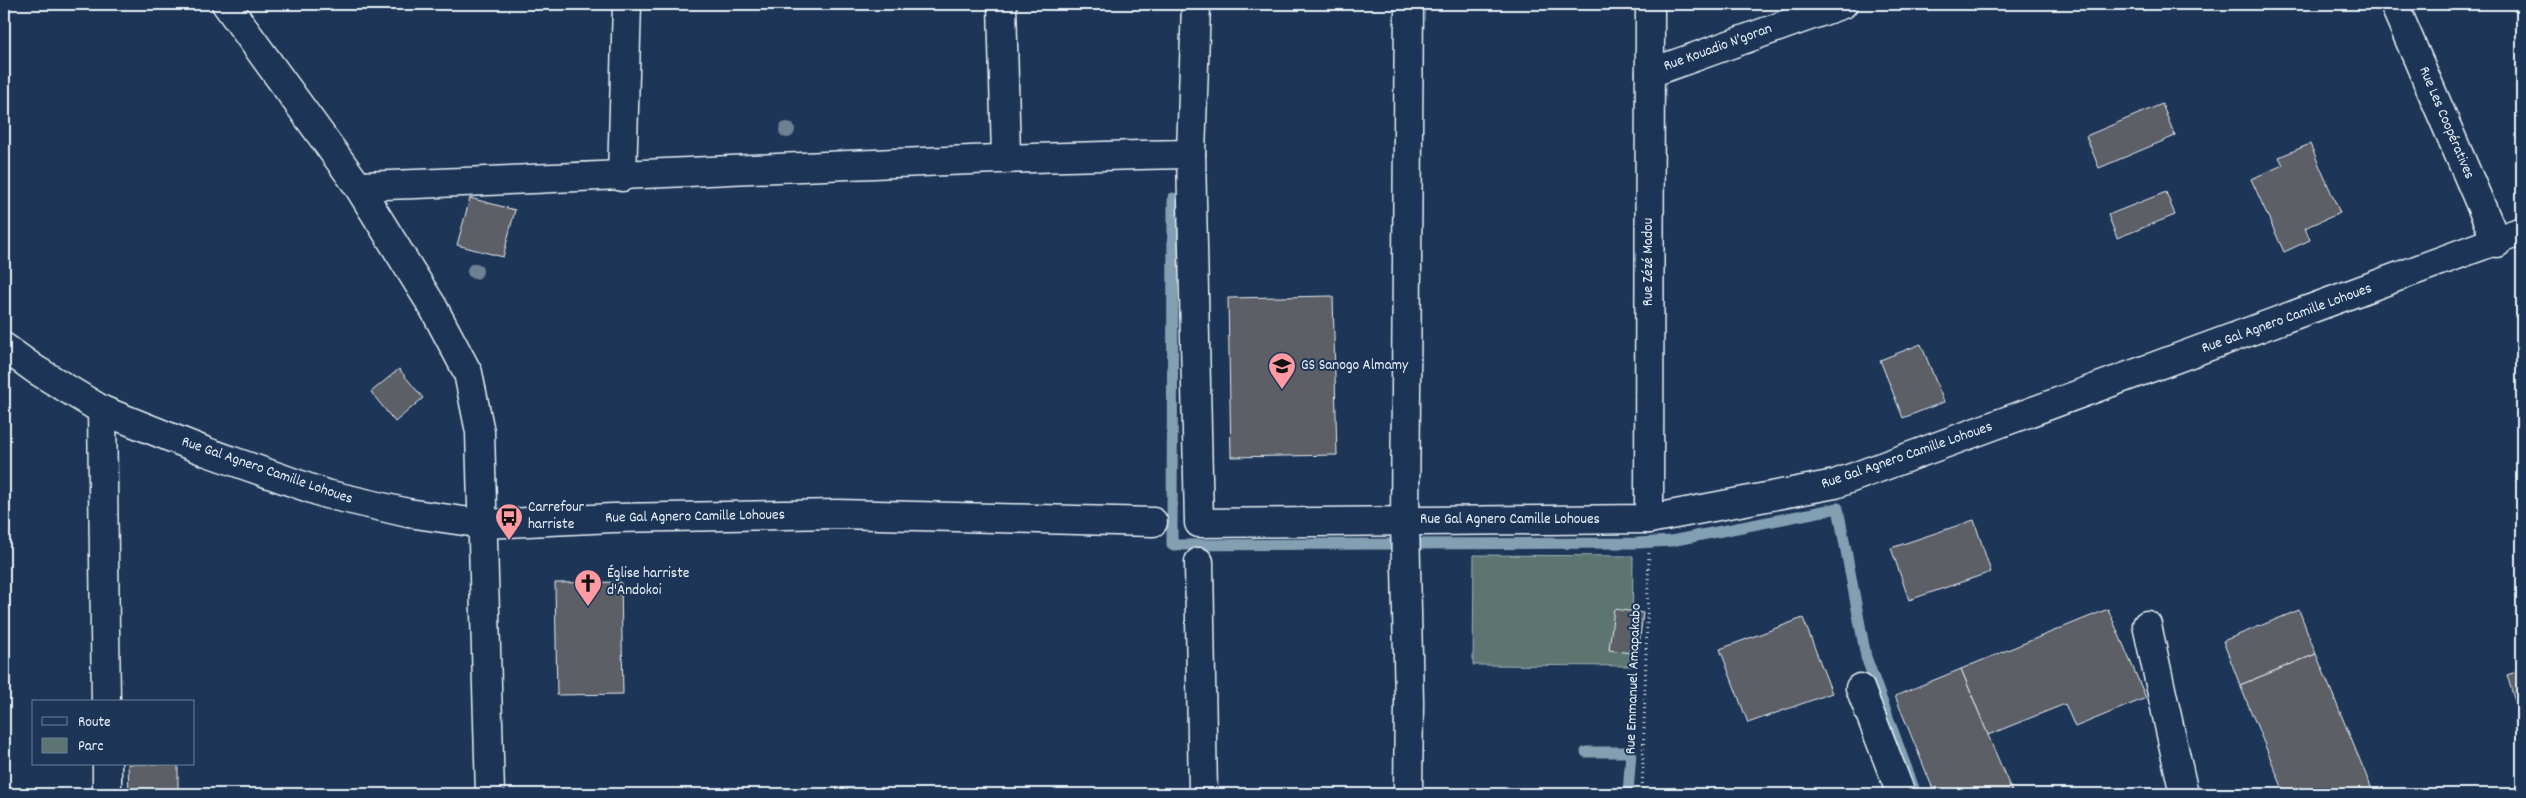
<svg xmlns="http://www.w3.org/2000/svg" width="2526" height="798" viewBox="0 0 2526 798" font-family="Dekko,sans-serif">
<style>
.green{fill:#5b7471;stroke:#a2b2b4}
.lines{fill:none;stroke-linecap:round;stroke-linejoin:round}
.stream{stroke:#83a0b2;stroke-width:11}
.building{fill:#5c5f66;stroke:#e8f1f8}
.minor-casing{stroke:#e8f1f8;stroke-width:31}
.path{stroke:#e8f1f8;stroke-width:3;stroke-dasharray:1 4;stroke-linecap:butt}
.minor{stroke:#1d3557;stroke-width:28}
.tree{fill:#6e8192}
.labels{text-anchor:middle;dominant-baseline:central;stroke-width:4;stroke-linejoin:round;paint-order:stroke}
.street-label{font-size:15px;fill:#e8f1f8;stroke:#1d3557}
.poi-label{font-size:15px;fill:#e8f1f8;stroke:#1d3557;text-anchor:start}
</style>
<rect width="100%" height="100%" fill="#1d3557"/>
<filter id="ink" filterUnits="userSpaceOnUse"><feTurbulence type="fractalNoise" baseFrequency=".02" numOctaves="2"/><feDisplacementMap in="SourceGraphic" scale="10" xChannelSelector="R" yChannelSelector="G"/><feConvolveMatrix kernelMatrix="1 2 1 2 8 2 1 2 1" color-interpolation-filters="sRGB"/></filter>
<g filter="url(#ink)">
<polygon class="green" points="1474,555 1633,556 1632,666 1473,665"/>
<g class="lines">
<g class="stream">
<polyline points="1173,198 1172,545 1638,543 1671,541 1838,508 1866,657 1916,794"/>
<polyline points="1586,752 1631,752 1628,794"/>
</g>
</g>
<g class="building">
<polygon points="2162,104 2175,136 2099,168 2086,136"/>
<polygon points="2310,144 2340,213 2305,228 2310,240 2284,252 2251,179 2283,165 2279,157"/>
<polygon points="2166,192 2175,215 2117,238 2108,215"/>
<polygon points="470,198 515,210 503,257 457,245"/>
<polygon points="1333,296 1337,455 1231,457 1228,298"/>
<polygon points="1921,344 1944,402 1903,418 1880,360"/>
<polygon points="399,369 423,398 395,422 371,392"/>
<polygon points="1974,520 1991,572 1909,600 1891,548"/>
<polygon points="621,582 623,694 557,695 555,583"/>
<polygon points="1614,609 1643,613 1638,654 1609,650"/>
<polygon points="2108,609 2146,698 2075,727 2065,704 1988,735 1961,669"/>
<polygon points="2299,610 2316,654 2240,685 2223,641"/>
<polygon points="1803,618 1832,693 1748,723 1720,649"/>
<polygon points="2316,654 2374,794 2285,794 2240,685"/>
<polygon points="1961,669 1988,735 2013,794 1935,794 1895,696"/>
<polygon points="2522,670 2522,725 2507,675"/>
<polygon points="128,764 178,764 178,794 129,794"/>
</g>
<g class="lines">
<g class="minor-casing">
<g id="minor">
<polyline points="226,4 358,186 433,307 468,373 480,432 490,794"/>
<polyline points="1002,4 1006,157"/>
<polyline points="1196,4 1191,154 1199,523 1649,519 1835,484 2522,231"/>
<polyline points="2394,4 2497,243"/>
<polyline points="1650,73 1843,4"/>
<polyline points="622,177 627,4"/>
<path d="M358 186C636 176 913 159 1191 154"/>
<polyline points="4,347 36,370 102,410 207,452 326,494 408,513 484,524 613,518 838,514 1153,522"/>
<polyline points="102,410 106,702"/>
<polyline points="1649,519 1650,4"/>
<polyline points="1199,562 1203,794"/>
<polyline points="2147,625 2184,794"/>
<polyline points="1860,688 1901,794"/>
<polyline points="107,764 107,794"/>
<polyline points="1408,794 1409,702 1405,521 1409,4"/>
</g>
</g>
<polyline class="path" points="1642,794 1649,552"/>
<use href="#minor" class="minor"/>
</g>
<g class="tree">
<circle cx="787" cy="130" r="8"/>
<circle cx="475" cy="271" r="8"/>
</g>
</g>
<defs>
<g id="school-pin" transform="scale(1.4375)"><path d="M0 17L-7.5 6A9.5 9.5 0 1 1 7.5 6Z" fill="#ff9aa2" stroke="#1d3557"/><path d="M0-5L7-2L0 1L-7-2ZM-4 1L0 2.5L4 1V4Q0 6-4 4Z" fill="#111"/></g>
<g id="bus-pin" transform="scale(1.4375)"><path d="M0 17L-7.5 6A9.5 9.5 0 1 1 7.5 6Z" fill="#ff9aa2" stroke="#1d3557"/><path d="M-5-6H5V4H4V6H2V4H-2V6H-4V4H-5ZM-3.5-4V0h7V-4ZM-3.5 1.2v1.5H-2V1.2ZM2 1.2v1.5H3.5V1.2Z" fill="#111"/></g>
<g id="church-pin" transform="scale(1.4375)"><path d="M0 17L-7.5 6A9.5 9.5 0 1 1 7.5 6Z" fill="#ff9aa2" stroke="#1d3557"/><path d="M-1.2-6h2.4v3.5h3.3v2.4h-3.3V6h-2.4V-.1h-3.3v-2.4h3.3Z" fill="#111"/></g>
</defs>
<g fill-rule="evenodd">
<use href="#school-pin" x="1282" y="366"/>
<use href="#bus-pin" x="509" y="517"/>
<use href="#church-pin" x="588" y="583"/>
</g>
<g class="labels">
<g class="street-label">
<text transform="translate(1718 48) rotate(-20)">Rue Kouadio N’goran</text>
<text transform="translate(2446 123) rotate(67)">Rue Les Coopératives</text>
<text transform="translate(1649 262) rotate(-90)">Rue Zézé Madou</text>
<text transform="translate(2287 319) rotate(-20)">Rue Gal Agnero Camille Lohoues</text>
<text transform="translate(1907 456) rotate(-19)">Rue Gal Agnero Camille Lohoues</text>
<text transform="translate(267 471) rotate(19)">Rue Gal Agnero Camille Lohoues</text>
<text transform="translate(695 517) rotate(-1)">Rue Gal Agnero Camille Lohoues</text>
<text x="1510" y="520">Rue Gal Agnero Camille Lohoues</text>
<text transform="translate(1634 679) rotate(-88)">Rue Emmanuel Amapakabo</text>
</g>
<g class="poi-label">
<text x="1301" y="366">GS Sanogo Almamy</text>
<text x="528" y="508">Carrefour<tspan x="528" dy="17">harriste</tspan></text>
<text x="607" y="574">Église harriste<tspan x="607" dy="17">d'Andokoi</tspan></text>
</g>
</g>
<rect width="2526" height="798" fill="none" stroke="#1d3557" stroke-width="20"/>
<rect x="10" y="10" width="2506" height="778" fill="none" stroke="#e8f1f8" stroke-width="2" filter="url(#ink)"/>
<rect x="32" y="700" width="162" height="65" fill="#1d3557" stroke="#6e8097"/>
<rect x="42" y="717" width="25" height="8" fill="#1d3557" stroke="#6e8097"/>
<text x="78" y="726" font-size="15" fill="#e8f1f8">Route</text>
<rect x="42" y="738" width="25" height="15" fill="#5b7471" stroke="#6e8097"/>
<text x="78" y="750" font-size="15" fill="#e8f1f8">Parc</text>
</svg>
